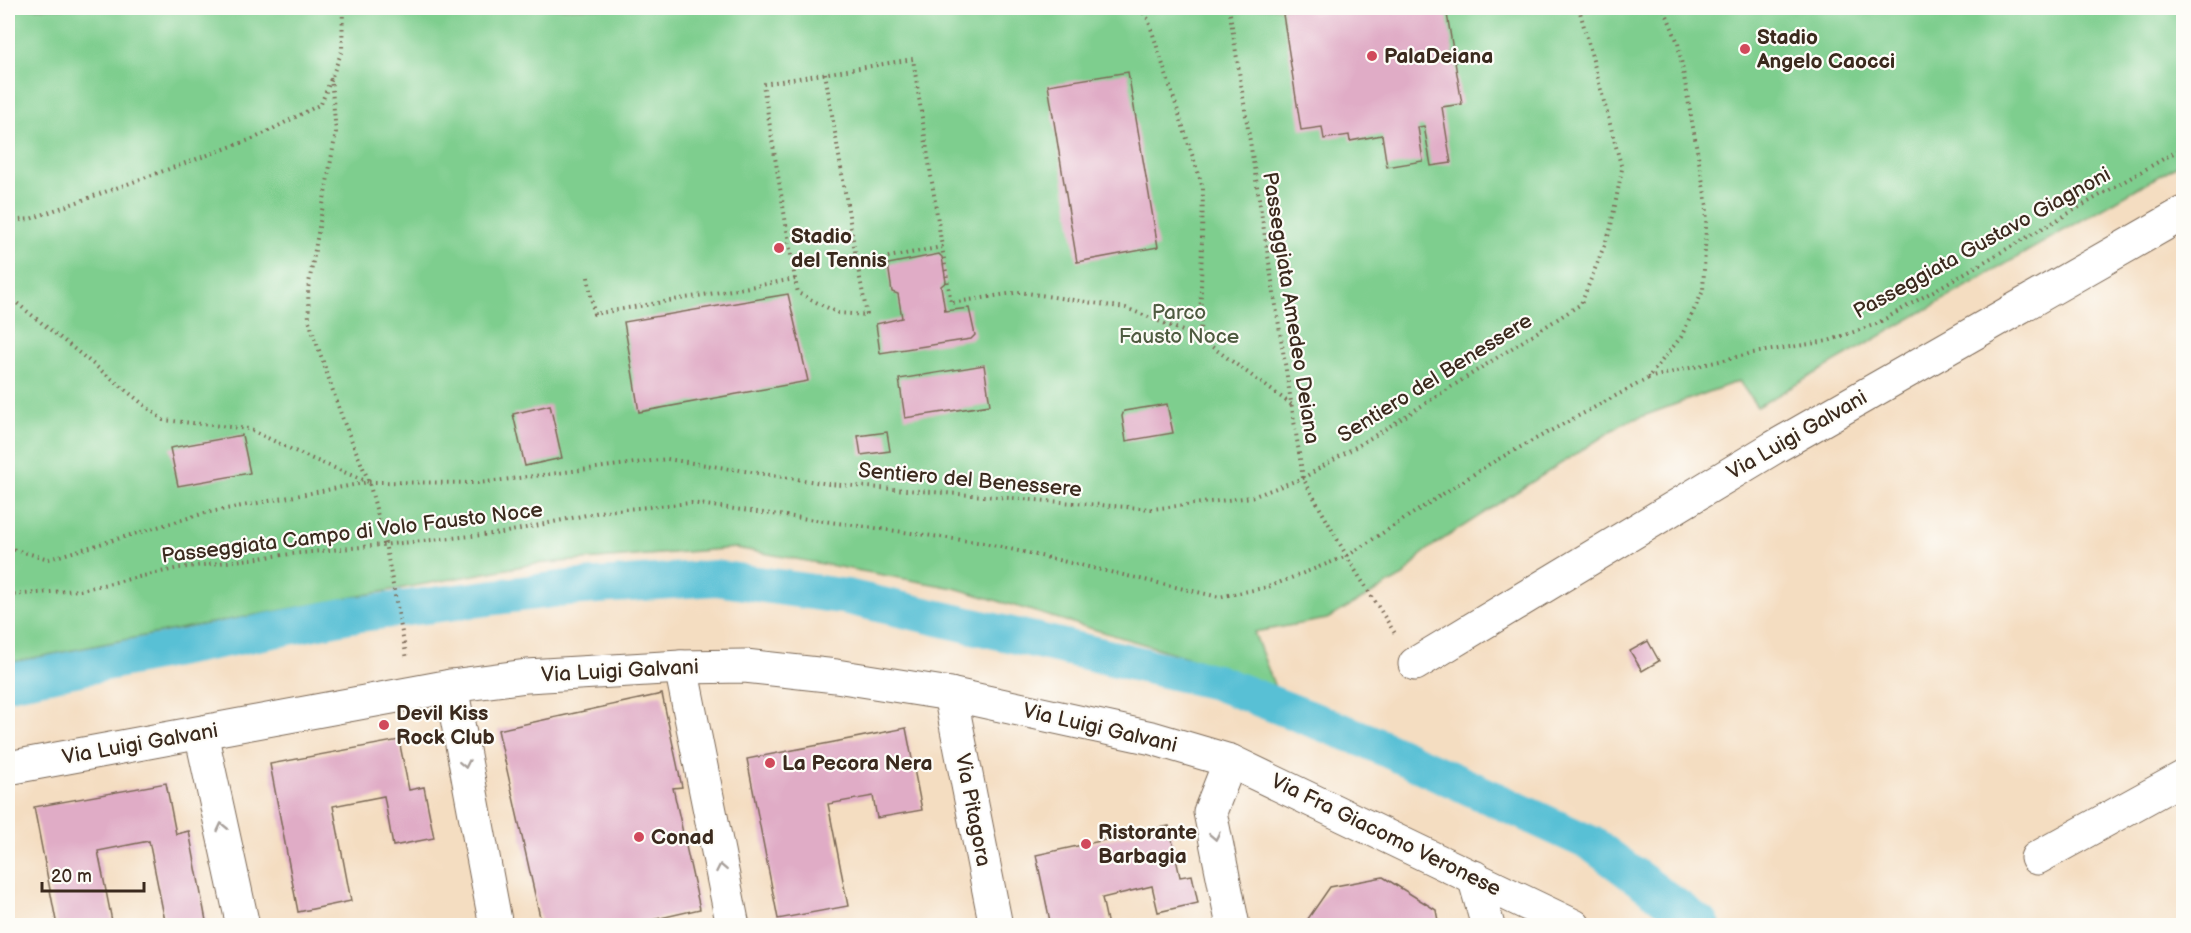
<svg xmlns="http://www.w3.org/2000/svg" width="2191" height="933" viewBox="0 0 2191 933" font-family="'Balsamiq Sans',sans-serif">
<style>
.green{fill:#7ece8e;stroke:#5c7c56;stroke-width:1.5}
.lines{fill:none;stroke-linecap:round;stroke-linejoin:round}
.canal{stroke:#58c0d5;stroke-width:36}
.building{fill:#e0acc6}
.minor-casing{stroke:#7c6957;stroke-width:35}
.path{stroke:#7c6957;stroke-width:4;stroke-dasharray:1.5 4.5;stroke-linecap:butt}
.minor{stroke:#fff;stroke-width:33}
.oneway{stroke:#a79f9a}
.poi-dot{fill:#d1495b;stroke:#fdfcf7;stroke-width:2}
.labels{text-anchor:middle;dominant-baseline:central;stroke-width:4.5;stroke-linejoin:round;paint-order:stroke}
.poi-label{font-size:21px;font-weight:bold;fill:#3b2a1e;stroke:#fdfcf7;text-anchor:start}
.street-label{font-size:21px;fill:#3b2a1e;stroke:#fdfcf7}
.park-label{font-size:21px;fill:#4f5b40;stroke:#fdfcf7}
</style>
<rect width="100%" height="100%" fill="#fdfcf7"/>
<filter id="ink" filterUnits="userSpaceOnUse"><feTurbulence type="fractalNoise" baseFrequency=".0167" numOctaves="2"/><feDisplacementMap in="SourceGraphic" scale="12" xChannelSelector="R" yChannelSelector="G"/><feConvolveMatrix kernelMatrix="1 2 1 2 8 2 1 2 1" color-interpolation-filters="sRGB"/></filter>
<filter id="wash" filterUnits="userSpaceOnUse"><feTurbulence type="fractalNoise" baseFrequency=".008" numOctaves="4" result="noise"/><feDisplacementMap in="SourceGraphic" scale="24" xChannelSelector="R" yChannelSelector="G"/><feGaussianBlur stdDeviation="1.35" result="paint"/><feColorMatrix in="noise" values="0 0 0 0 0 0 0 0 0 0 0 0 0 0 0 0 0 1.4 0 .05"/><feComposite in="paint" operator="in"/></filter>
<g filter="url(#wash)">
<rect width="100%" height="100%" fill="#f4ddc1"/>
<polygon class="green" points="8,8 2183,8 2183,162 1757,407 1739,381 1624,423 1434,545 1420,556 1405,575 1327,619 1254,632 1276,690 1204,662 954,588 736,548 534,564 185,628 8,663"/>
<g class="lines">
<polyline class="canal" points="8,682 345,616 568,588 716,578 847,597 1216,682 1370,742 1592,844 1703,926"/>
</g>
<g id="blocks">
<g class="building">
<polygon points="1282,8 1446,8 1462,104 1442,107 1451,163 1431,166 1424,126 1418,127 1423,161 1387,167 1382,135 1350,141 1349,135 1324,139 1322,127 1301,130"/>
<polygon points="1128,72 1158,247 1077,262 1048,85"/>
<polygon points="939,254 942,257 946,282 941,286 945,311 969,308 975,335 971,339 880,353 876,324 902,318 898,294 892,292 888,264"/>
<polygon points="788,294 808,381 639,412 624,322"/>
<polygon points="984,365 990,405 905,418 899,379"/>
<polygon points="1167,404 1173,433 1126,441 1122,416 1124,411"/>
<polygon points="550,405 562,458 525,466 513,414"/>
<polygon points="887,432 890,451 861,455 858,436"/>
<polygon points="242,435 250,473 178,486 170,448"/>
<polygon points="1648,641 1659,661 1642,671 1630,651"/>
<polygon points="662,694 682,787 673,788 700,909 626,926 542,926 498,730"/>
<polygon points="906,728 922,810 877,818 873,796 828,804 848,906 778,919 747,759"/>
<polygon points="399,740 409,790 424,787 434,838 393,846 384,796 333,806 351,901 298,912 270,764"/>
<polygon points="166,783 176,834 189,831 207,926 166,926 149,841 98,851 113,926 57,926 34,807"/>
<polygon points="1169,826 1180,877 1192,875 1198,903 1158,912 1152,886 1102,898 1108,926 1051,926 1036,855"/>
<polygon points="1383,877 1436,910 1439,926 1303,926 1330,887"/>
</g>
</g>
</g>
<g filter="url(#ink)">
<use href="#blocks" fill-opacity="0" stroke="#7c6957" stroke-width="1.5"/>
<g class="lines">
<g class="minor-casing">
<g id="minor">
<polyline points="1415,664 1773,448 2184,213"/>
<polyline points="681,667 733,926"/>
<polyline points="451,686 496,926"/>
<polyline points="950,694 996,926"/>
<polyline points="201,733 243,926"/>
<polyline points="1230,761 1210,812 1233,926"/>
<polyline points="8,768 451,686 527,676 681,667 745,666 836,676 950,694 1152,738 1230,761 1574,926"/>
<polyline points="2037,858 2184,777"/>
<polyline points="1474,877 1488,926"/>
</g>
</g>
<g class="path">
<polyline points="1140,8 1148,19 1203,188 1200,338"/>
<polyline points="1229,8 1303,478 1350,562 1396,635"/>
<polyline points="825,73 857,263"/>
<polyline points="331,78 336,132 308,289 309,321 343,420 369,482 385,543 407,659"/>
<polyline points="8,221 30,219 255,138 321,104 342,51 343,8"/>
<polyline points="588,277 594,314 795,279 798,293 838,313 867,315 857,263 942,247 951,303 1020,292 1126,308 1200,338 1292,405"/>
<polyline points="795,279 763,84 913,59 942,247"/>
<polyline points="8,296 163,420 249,429 303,455 368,482"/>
<polyline points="1648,378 1753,353 1828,341 1876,324 2184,147"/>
<polyline points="8,548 49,559 205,513 369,482 479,483 667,459 829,484 1152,509 1252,497 1303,478 1379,433 1581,304 1610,231 1622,169 1579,8"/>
<polyline points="8,595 80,590 179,568 291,554 502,533 605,511 691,503 984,543 1219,597 1268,587 1347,556 1491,463 1647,379 1681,337 1703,291 1707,206 1678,43 1664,8"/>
</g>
<use href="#minor" class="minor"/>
</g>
<defs><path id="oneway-chevron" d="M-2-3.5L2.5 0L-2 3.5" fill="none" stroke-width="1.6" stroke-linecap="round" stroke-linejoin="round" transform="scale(1.5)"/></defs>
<g class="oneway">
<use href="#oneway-chevron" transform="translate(465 764) rotate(79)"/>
<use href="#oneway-chevron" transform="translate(222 827) rotate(-103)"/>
<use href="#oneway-chevron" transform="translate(1215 836) rotate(79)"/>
<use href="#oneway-chevron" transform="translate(721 868) rotate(-101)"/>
</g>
</g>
<g class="poi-dot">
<circle cx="1745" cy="49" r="6"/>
<circle cx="1372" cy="56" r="6"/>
<circle cx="779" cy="248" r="6"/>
<circle cx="384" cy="725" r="6"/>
<circle cx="770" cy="763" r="6"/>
<circle cx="639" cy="837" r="6"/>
<circle cx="1086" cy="844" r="6"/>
</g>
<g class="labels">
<g class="poi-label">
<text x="1757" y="37">Stadio<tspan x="1757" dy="24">Angelo Caocci</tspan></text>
<text x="1384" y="56">PalaDeiana</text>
<text x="791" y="236">Stadio<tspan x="791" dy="24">del Tennis</tspan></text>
<text x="396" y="713">Devil Kiss<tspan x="396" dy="24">Rock Club</tspan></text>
<text x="782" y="763">La Pecora Nera</text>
<text x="1098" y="832">Ristorante<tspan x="1098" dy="24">Barbagia</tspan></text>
<text x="651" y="837">Conad</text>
</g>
<g class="street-label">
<text transform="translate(1982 243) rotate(-29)">Passeggiata Gustavo Giagnoni</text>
<text transform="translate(1291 308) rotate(81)">Passeggiata Amedeo Deiana</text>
<text transform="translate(1435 378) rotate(-32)">Sentiero del Benessere</text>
<text transform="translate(1797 435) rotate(-30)">Via Luigi Galvani</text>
<text transform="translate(970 480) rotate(5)">Sentiero del Benessere</text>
<text transform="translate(352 533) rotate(-7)">Passeggiata Campo di Volo Fausto Noce</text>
<text transform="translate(620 671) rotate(-3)">Via Luigi Galvani</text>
<text transform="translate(1100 728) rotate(13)">Via Luigi Galvani</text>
<text transform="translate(140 744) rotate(-10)">Via Luigi Galvani</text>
<text transform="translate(973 810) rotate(79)">Via Pitagora</text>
<text transform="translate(1386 835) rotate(26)">Via Fra Giacomo Veronese</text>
</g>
<g class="park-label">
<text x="1179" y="312">Parco<tspan x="1179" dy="24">Fausto Noce</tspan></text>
</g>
</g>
<rect width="2191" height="933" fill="none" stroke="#fdfcf7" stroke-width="30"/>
<path d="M42 882v9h102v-9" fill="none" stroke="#3b2a1e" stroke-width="3"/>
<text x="51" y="882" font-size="18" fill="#3b2a1e" stroke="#fdfcf7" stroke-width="4.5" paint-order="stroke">20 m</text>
</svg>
